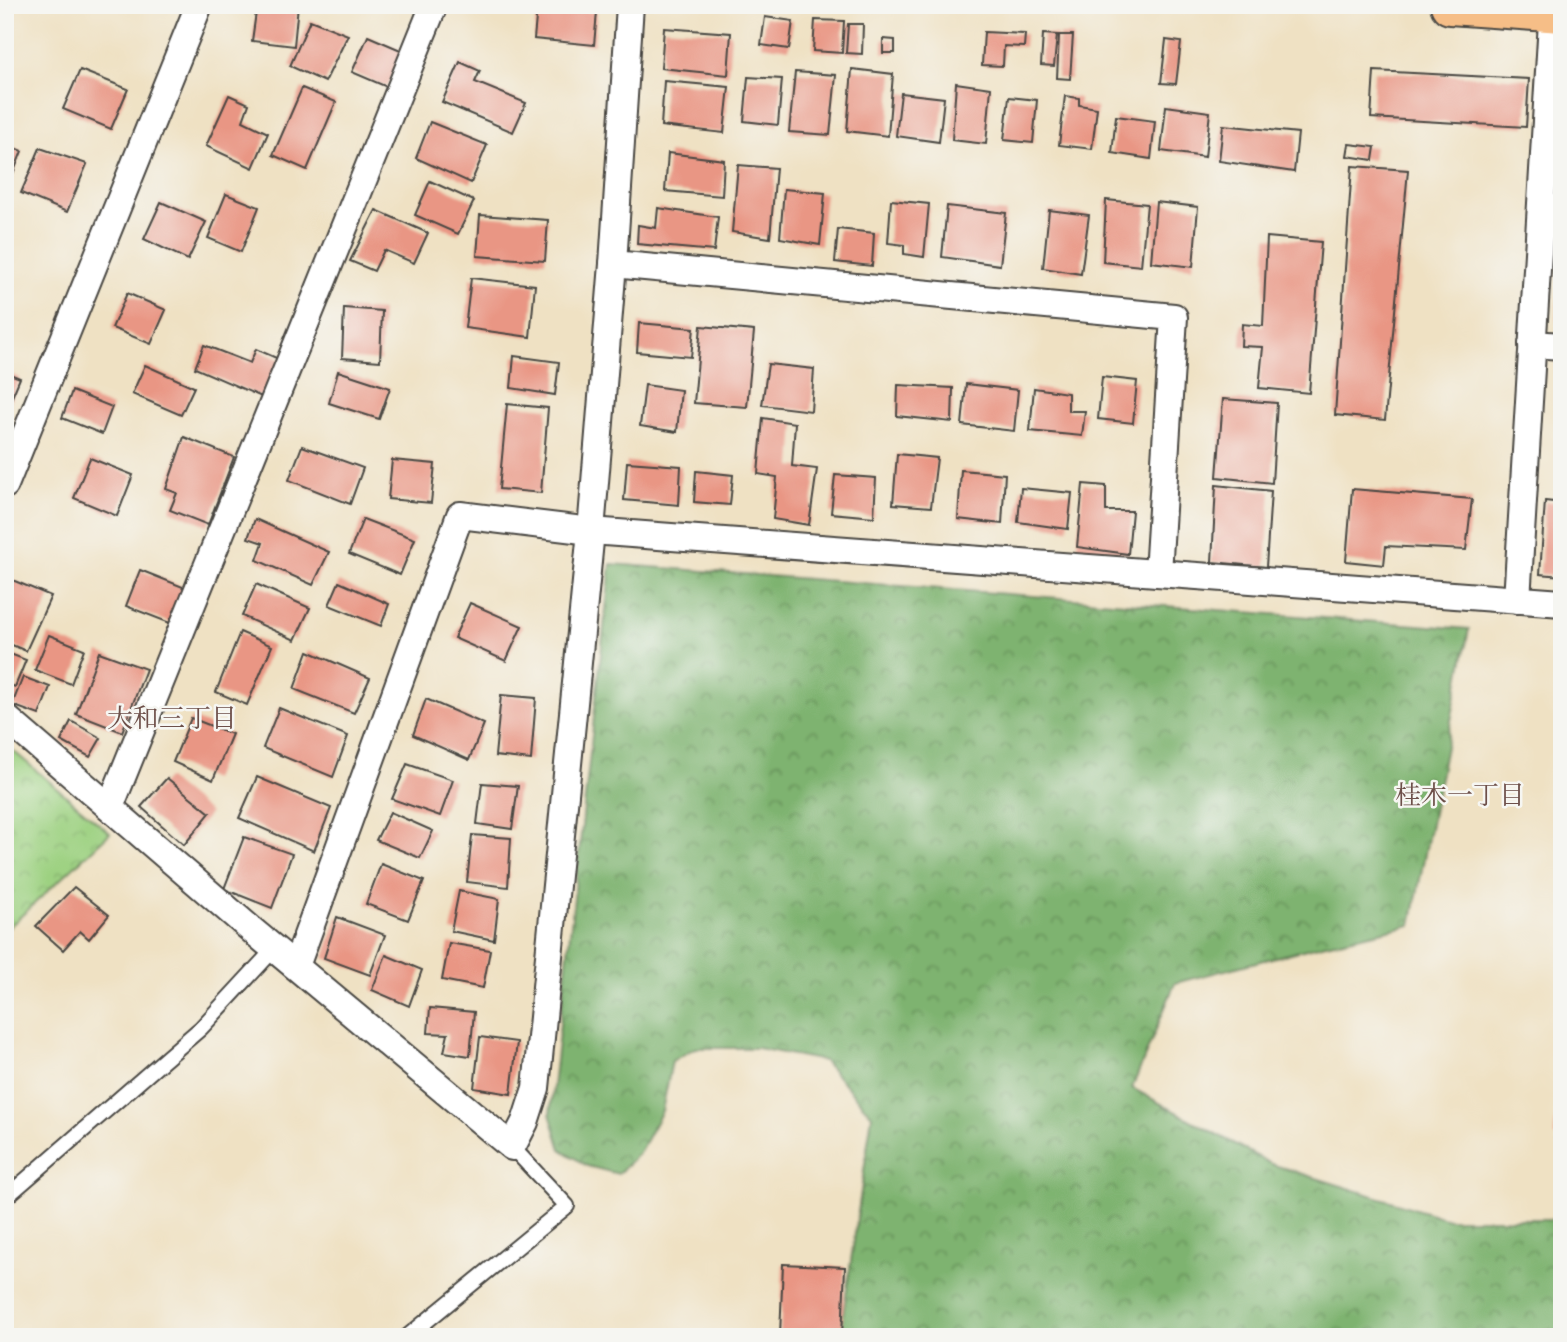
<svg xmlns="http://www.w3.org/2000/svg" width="1567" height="1342" viewBox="0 0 1567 1342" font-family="'Libre Caslon Text','Noto Serif JP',serif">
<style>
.forest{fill:url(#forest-crowns);stroke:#546f4d;stroke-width:2}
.park{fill:url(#park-crowns);stroke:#647e56;stroke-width:2}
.building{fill:#e99684}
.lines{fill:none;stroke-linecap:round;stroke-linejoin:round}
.service-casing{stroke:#484642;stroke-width:18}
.minor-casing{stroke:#484642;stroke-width:30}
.primary-casing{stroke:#484642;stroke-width:42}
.service{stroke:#fff;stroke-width:14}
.minor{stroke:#fff;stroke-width:26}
.primary{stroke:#f6be87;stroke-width:38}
.labels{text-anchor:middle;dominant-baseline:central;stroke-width:5;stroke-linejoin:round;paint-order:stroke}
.neighbourhood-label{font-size:26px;fill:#6e504a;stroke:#f6f6f2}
</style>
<defs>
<pattern id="forest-crowns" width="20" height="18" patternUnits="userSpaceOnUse" patternTransform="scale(1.75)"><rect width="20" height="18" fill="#7eb36f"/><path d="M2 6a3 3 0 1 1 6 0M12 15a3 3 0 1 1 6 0" fill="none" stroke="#67925b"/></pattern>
<pattern id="park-crowns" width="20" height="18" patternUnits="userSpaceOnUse" patternTransform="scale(1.75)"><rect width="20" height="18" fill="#9dd181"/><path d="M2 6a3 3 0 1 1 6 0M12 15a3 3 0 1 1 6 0" fill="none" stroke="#87b470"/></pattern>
</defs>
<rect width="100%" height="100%" fill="#f6f6f2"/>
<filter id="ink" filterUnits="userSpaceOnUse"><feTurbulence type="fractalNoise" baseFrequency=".0143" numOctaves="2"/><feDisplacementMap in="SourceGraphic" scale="14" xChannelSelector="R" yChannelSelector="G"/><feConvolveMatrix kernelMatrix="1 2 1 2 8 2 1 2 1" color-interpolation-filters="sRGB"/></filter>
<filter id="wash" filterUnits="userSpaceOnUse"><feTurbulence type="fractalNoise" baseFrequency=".00686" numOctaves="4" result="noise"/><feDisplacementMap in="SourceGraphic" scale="28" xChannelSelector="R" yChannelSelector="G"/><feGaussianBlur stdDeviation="1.57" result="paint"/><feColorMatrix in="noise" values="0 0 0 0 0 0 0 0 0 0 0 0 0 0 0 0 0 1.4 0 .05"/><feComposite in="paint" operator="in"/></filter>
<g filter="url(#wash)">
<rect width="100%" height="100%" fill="#efe1c3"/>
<polygon class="forest" points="611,564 1469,629 1411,925 1326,944 1175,983 1132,1088 1271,1164 1448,1219 1562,1219 1562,1337 840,1337 872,1115 824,1061 757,1048 695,1048 672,1061 662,1111 639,1153 618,1174 587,1166 561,1149 550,1114"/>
<polygon class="park" points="5,744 110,833 5,931"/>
<g id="blocks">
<g class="building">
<polygon points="257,5 298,5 294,46 252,41"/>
<polygon points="537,7 597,12 594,45 534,39"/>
<polygon points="765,17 793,21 789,49 761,45"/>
<polygon points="310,20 348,35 325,82 290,66"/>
<polygon points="815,20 844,21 842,53 813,51"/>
<polygon points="848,24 863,24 862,54 846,53"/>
<polygon points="664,28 731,33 728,75 661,68"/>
<polygon points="984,32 1025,34 1024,47 1004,46 1003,66 982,65"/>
<polygon points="1043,34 1057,35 1054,66 1041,65"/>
<polygon points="1059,35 1073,35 1070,79 1057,78"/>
<polygon points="368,36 403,51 387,87 352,72"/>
<polygon points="883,39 895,40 895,53 883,53"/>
<polygon points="1166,40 1181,42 1176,84 1161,83"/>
<polygon points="460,62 480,71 475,82 526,103 513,132 442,102"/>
<polygon points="852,69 893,74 888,136 847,131"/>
<polygon points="80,70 128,89 111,129 63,109"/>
<polygon points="1374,71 1529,79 1526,127 1371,118"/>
<polygon points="795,72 836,75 830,135 789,132"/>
<polygon points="748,77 782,79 778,125 744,121"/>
<polygon points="664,81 729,87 724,133 661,126"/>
<polygon points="956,83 991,88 986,144 952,140"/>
<polygon points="302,88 336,102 307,170 273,155"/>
<polygon points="901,93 944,98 939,142 896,136"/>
<polygon points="229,95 249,104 243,121 268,133 253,168 206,146"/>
<polygon points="1065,96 1079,98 1079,105 1097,108 1092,149 1059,145"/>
<polygon points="1009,97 1037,100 1033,143 1004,140"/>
<polygon points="1166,106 1210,112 1205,157 1161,151"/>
<polygon points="1116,116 1155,121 1151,159 1112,153"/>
<polygon points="430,122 487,145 471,183 416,158"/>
<polygon points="1223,125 1298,133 1294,172 1219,161"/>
<polygon points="5,144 22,151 5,194"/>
<polygon points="1349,144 1375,147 1373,160 1347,156"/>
<polygon points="40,148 87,164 67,212 21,193"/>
<polygon points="668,153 724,160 722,196 665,191"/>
<polygon points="738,165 776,168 770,238 732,232"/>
<polygon points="1352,166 1408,170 1385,420 1335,415"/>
<polygon points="430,181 474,201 458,234 415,215"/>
<polygon points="784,189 825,193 820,245 780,238"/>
<polygon points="226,194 259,207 241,252 208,238"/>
<polygon points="891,200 929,204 924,257 904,254 904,245 888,243"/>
<polygon points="1106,200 1147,204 1141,266 1103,262"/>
<polygon points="161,202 206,222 188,260 144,239"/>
<polygon points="1156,202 1198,207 1193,267 1151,262"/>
<polygon points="947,206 1006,213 1000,265 942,257"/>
<polygon points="658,208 718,217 714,251 637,244 638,225 656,228"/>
<polygon points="376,210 428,233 414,263 384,250 374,271 350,261"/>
<polygon points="1049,210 1089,215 1081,274 1043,268"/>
<polygon points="480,215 548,220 545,261 477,256"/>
<polygon points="838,229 874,233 872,266 835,262"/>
<polygon points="1267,237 1321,242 1309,393 1259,388 1263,347 1241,346 1242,324 1263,326"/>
<polygon points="471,278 535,285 530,337 465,328"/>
<polygon points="1560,281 1562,281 1562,321 1556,321"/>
<polygon points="127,293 166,310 151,344 112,328"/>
<polygon points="344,308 382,311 380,361 342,358"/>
<polygon points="639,323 694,328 691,357 637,352"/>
<polygon points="701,326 754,331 747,407 694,403"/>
<polygon points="204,345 250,363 256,349 281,360 264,398 195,368"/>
<polygon points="514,356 559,362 555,395 511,388"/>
<polygon points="768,364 814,369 811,411 762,405"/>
<polygon points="145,365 194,387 181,415 132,394"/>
<polygon points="338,371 390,388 379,419 329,403"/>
<polygon points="5,372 20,378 7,409 5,408"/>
<polygon points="1102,377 1137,381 1133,423 1098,419"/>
<polygon points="966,384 1018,390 1014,431 962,425"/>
<polygon points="645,385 681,390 677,432 640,426"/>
<polygon points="898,385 953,388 952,422 897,416"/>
<polygon points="1034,388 1068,393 1068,411 1085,411 1082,436 1030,431"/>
<polygon points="72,391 112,407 102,434 62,418"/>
<polygon points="1223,399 1277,403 1272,483 1217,477"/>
<polygon points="507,404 548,408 541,493 499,489"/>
<polygon points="763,418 795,423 792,466 817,469 809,525 773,519 777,477 758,474"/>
<polygon points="184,437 234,457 208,525 170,510 177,493 166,489"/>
<polygon points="302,446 363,468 350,504 289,480"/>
<polygon points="897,454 937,458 931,507 893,504"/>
<polygon points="90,458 133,475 117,516 74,498"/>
<polygon points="392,460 435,464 431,503 388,499"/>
<polygon points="627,462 681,466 679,505 624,500"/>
<polygon points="961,470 1005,474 1002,524 958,519"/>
<polygon points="696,471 733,475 730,505 694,502"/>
<polygon points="835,475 876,478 874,517 831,513"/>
<polygon points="1083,484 1106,486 1106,511 1132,511 1128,554 1077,547"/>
<polygon points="1216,485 1271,491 1266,567 1212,562"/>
<polygon points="1021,488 1072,493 1068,529 1018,522"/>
<polygon points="1352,489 1472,499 1466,550 1386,546 1384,565 1346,561"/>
<polygon points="1545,501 1562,503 1562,576 1540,574"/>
<polygon points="255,519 329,552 313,585 257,560 263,543 248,538"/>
<polygon points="363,519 415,539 400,575 349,554"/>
<polygon points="140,570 188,589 175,625 126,606"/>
<polygon points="5,577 51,596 26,651 5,642"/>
<polygon points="339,582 389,604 381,626 329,605"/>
<polygon points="256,584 310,608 295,640 242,616"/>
<polygon points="470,603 522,626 506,661 454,638"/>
<polygon points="240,632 272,646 247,705 216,692"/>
<polygon points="49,635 84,649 71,684 35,670"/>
<polygon points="308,651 370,678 354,713 294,689"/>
<polygon points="5,652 26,660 15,687 5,683"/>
<polygon points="99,652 146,669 122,732 76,714"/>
<polygon points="23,677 50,687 39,715 12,705"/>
<polygon points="501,695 536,698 531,760 495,756"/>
<polygon points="426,699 484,724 469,760 413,735"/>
<polygon points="279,708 348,736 333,777 263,748"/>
<polygon points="191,718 232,734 213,780 173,762"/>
<polygon points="71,721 101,738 90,757 61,741"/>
<polygon points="407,764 453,780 440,816 392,799"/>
<polygon points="257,777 331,808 314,851 239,818"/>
<polygon points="167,778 210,813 184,845 141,807"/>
<polygon points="482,783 518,786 512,829 477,824"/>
<polygon points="390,812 433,831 420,858 376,840"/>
<polygon points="472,835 511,838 508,887 467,882"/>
<polygon points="244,837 292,854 272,908 224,889"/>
<polygon points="381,864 424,881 408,920 366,904"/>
<polygon points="74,887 109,915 89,939 80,931 63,950 36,926"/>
<polygon points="459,891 499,899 494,940 451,931"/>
<polygon points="337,917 385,935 370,975 324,958"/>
<polygon points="449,943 490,950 483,988 442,980"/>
<polygon points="386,955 422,970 409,1006 372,990"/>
<polygon points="430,1008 474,1012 470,1056 444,1052 448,1034 428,1033"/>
<polygon points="480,1037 517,1042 511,1094 474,1088"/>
<polygon points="1560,1068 1562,1068 1562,1137 1554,1137"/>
<polygon points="783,1264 845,1267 842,1337 780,1335"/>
</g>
</g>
</g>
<g filter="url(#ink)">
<use href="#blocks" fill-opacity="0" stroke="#484642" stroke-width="2"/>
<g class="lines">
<g class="service-casing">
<g id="service">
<polyline points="5,1198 201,1028 275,948"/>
<polyline points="407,1337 567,1206 512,1147"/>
</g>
</g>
<g class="minor-casing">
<g id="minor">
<polyline points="613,264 1174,317 1158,573"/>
<polyline points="1532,344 1562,346"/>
<polyline points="5,485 199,5"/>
<polyline points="1517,600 1553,5"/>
<polyline points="5,717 253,931 512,1147 525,1122 536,1088 591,531 613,264 630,5"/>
<polyline points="110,807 434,5"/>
<polyline points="296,966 460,515 591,531 1562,603"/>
</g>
</g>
<g class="primary-casing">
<polyline id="primary" points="1450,5 1562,13"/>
</g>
<use href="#service" class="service"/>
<use href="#minor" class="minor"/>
<use href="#primary" class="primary"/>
</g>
</g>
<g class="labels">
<g class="neighbourhood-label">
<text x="172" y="718">大和三丁目</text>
<text x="1460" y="795">桂木一丁目</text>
</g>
</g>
<rect width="1567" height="1342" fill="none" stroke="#f6f6f2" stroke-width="28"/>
</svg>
